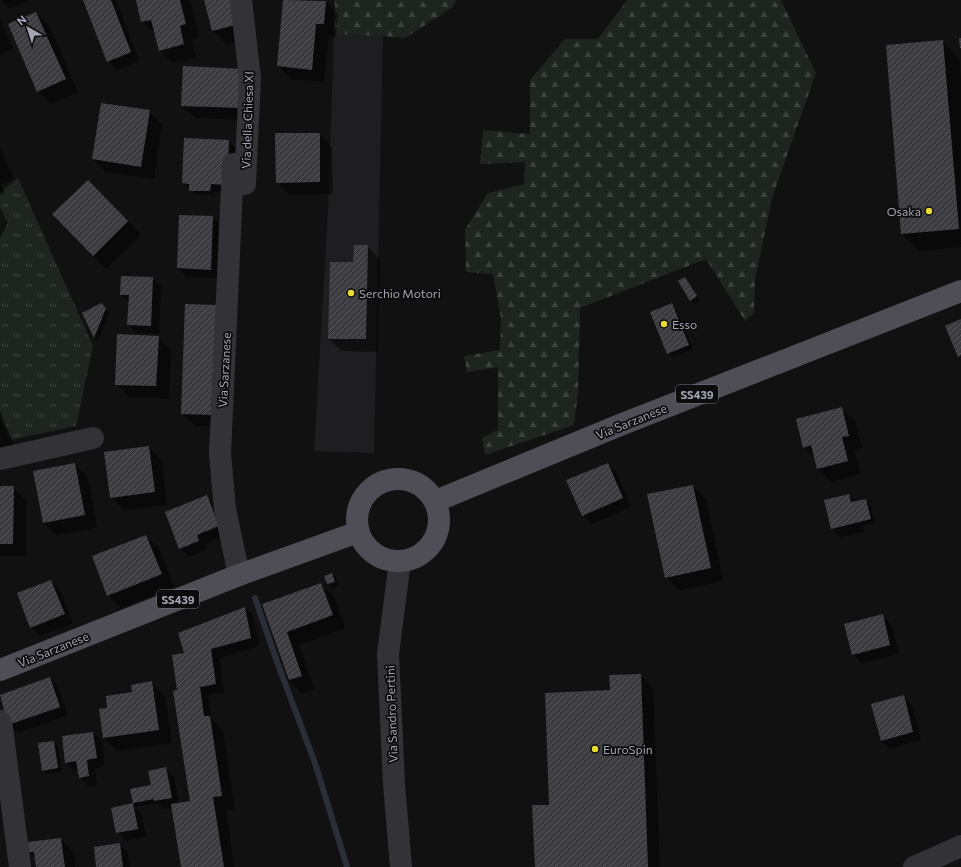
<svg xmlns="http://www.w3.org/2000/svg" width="961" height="867" viewBox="0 0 961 867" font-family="Commissioner,sans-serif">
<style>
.built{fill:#1e1d1f}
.grass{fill:url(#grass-tufts)}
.forest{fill:url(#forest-firs)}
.shadow{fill:#0007}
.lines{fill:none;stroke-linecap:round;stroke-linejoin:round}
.stream{stroke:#2a2e37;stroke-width:6}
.building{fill:url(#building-hatch)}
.minor{stroke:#333237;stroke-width:22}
.major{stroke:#4f4e56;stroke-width:22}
.poi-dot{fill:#e7db34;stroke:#0c0c0d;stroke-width:1.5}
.labels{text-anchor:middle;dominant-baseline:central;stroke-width:3.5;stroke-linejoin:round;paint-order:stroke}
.shield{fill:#0c0c0d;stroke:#767680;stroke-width:1}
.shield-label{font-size:11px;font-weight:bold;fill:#a3a4b2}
.street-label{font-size:12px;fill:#a3a4b2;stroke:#0c0c0d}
.poi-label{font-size:12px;fill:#a3a4b2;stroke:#0c0c0d;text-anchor:start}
</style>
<defs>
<pattern id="grass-tufts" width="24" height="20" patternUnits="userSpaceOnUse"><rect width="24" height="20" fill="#1e2520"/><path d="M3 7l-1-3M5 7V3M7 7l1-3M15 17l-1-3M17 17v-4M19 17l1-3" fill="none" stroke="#3c423e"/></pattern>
<pattern id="forest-firs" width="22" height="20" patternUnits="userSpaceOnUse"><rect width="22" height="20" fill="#1e2520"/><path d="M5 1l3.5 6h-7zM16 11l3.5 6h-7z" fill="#3c423e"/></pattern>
<pattern id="building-hatch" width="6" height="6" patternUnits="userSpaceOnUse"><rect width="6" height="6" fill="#3c3b3f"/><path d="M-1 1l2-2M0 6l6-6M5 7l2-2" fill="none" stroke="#555458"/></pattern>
</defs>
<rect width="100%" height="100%" fill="#111112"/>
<polygon class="built" points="334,34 383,36 374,453 314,451 328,210"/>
<polygon class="grass" points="18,178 93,346 76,426 10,440 0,416 0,238 8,223 0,207 0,193"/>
<g class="forest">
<polygon points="334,0 456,0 453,7 405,38 383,36 334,34 335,4"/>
<polygon points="627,0 781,0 816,73 772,198 755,280 754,313 745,321 706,259 580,308 578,393 574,425 485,455 482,438 498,430 498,367 467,372 464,356 500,350 501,318 493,274 466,272 465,230 488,193 524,184 525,162 480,164 483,130 530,134 530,80 565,39 598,39"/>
</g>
<g class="shadow">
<polygon points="1,0 29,0 9,9"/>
<polygon points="84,0 116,0 139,61 116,70 108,61"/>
<polygon points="138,0 187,0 191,3 199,37 192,39 196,57 172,63 159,50 155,34 142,21"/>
<polygon points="205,0 252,37 226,44 213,31"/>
<polygon points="284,0 309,0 325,1 338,14 336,37 329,36 324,82 291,79 278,66"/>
<polygon points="36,13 49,26 78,92 51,104 38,91"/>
<polygon points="0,19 13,49 0,55"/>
<polygon points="942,41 959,58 961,79 961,247 919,251 902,234 887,46"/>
<polygon points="242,70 254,120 195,118 182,105"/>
<polygon points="149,111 162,124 154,179 106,172 93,159"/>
<polygon points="319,134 332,147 333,194 290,195 277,182"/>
<polygon points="228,141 237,149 235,193 214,192 214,195 194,194 183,183"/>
<polygon points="0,148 14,179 1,185 5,193 0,195"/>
<polygon points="88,181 141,235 106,269 53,214"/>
<polygon points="212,217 221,226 219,278 187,277 178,268"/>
<polygon points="367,246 380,259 378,352 342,351 329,339"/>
<polygon points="152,278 161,286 159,334 137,333 128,325 129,303 121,295"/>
<polygon points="685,278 689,282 700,301 694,304 690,300"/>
<polygon points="672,304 676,309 693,349 672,357 668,353"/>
<polygon points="186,305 224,427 195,426 182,413"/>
<polygon points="105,308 109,313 98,341 95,337 83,314"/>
<polygon points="158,337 171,350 169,399 129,397 116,384"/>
<polygon points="842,409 855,421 862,448 854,450 861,474 831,482 818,469 815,459 804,447"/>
<polygon points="0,410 15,448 0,454"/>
<polygon points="149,447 162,460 167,505 124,510 111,497"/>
<polygon points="75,464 88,477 97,528 56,535 43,522"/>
<polygon points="608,464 616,472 631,507 591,524 583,516"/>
<polygon points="693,486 706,499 723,581 679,590 666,577"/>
<polygon points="0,487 13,487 26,500 26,556 0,556"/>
<polygon points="848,495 856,502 865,500 870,504 874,523 863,526 864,532 841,537 832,529 825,501"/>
<polygon points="207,497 215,505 227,535 205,544 207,549 189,557 180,548"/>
<polygon points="146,536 159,549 174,587 121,608 108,595"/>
<polygon points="332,574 336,578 338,586 332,588 328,584 325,577"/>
<polygon points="51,581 60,590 73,623 40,636 31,627"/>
<polygon points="321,584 334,597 345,628 299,645 314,689 302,693 289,680 263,604"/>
<polygon points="245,608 253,616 259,646 219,658 224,693 208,695 211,718 223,730 235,809 226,810 234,867 182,867 173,807 164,809 157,803 135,807 141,813 146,837 126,841 117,832 113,808 134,804 131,790 151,786 166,769 174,777 179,803 191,802 178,691 186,654"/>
<polygon points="882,615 891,624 899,654 862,663 853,655"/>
<polygon points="640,675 653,688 660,867 536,867 550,805 611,691"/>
<polygon points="50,678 58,687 68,715 18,733 9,724"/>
<polygon points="152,683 165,696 172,743 117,751 104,738 109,709 133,693"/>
<polygon points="904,696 912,705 921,740 890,749 881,740"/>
<polygon points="93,733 102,741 105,766 95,768 97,785 88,786 80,777 79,770 75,771 66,762"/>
<polygon points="54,742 58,746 62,772 47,774 43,770"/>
<polygon points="61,839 74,852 75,867 37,867 36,858 30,852"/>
<polygon points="120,844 128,853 130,867 97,867"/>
</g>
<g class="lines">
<polyline class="stream" points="255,598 277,662 315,763 347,867"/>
</g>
<g class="building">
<polygon points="83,0 111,0 131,52 107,62"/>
<polygon points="136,0 180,0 186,24 180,26 184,44 159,51 151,20 141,22"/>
<polygon points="204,0 233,0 239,24 212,31"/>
<polygon points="283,0 326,1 324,24 316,24 312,70 277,66"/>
<polygon points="36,12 66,79 37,92 8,24"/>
<polygon points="959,38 961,38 961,48 960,48"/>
<polygon points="943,40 959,229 901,234 886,45"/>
<polygon points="183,66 243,69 241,108 181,106"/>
<polygon points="101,103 150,110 141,167 92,159"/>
<polygon points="275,133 320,133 320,182 276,183"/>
<polygon points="184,138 229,140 227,185 211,184 210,191 189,191 189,184 182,183"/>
<polygon points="88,180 128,221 93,256 52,214"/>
<polygon points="179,215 213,216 211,270 177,268"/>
<polygon points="354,245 368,245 366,339 328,339 330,262 353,262"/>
<polygon points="121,276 153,277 151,326 127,325 129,295 120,295"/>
<polygon points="685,277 697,296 690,301 678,281"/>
<polygon points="101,303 106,308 94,338 82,313"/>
<polygon points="672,303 689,345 667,354 650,312"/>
<polygon points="185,304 216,305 211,415 181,414"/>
<polygon points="961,319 961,355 958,357 945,326"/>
<polygon points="117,334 159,336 156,386 115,385"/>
<polygon points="842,407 849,436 842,437 848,461 817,469 811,445 803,448 796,419"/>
<polygon points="149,446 155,492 110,498 104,452"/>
<polygon points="75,463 85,515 43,523 33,471"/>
<polygon points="608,463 623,498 582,516 566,480"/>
<polygon points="693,485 711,568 665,578 647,494"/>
<polygon points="0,486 14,486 13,544 0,544"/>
<polygon points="849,494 851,502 866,499 871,519 831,529 824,500"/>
<polygon points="207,495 219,526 197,535 199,541 179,549 165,512"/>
<polygon points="146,535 162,574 107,596 92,556"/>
<polygon points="332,573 335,582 327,584 324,576"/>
<polygon points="51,580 65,614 30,628 17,593"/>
<polygon points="321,583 333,615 287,632 302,676 289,680 262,604"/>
<polygon points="245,607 251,638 211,649 216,684 200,687 204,716 210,716 222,796 213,797 224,867 181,867 171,804 190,801 173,691 177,690 172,655 184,653 178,633"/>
<polygon points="883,614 890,645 852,655 844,624"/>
<polygon points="641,674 648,867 535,867 532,805 549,805 545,693 610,690 609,675"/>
<polygon points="50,677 60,707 8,725 0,695"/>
<polygon points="152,681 159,730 103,738 99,709 107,708 106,696 132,692 131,685"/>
<polygon points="904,695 913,732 881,741 871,704"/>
<polygon points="93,732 97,758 87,760 89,776 79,778 76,761 65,763 62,736"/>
<polygon points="54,741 58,768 42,771 38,743"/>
<polygon points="166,767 172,798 154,801 154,799 133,803 130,789 151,785 148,771"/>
<polygon points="133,803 138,829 116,833 111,808"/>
<polygon points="61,838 65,867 36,867 34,852 29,852 28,842"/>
<polygon points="120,843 123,867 96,867 94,847"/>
</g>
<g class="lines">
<g class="minor">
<polyline points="241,0 250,78 245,184"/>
<polyline points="233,164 220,454 225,509 239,575"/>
<polyline points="0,459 93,438"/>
<polyline points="400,561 388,654 394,784 401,867"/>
<polyline points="0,721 2,728 20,867"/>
<polyline points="914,867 961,846"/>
</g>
<g class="major">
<circle cx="398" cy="520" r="41"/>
<polyline points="436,501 620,425 961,291"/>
<polyline points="0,670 239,575 358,532"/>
</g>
</g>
<g class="poi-dot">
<circle cx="929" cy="211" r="4"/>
<circle cx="351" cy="293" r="4"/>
<circle cx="664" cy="324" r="4"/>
<circle cx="595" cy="749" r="4"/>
</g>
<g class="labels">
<g class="shield">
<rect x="676" y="385" width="42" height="18" rx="3"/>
<rect x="157" y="590" width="42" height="18" rx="3"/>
</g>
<g class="shield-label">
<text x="697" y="394">SS439</text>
<text x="178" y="599">SS439</text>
</g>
<g class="street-label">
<text transform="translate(247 120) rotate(-88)">Via della Chiesa XI</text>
<text transform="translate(224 370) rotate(-87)">Via Sarzanese</text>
<text transform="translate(631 421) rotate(-22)">Via Sarzanese</text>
<text transform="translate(53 649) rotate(-22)">Via Sarzanese</text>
<text transform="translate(391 714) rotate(-92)">Via Sandro Pertini</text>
</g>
<g class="poi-label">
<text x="921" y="211" text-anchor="end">Osaka</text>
<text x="359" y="293">Serchio Motori</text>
<text x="672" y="324">Esso</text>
<text x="603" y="749">EuroSpin</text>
</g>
</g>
<g transform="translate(28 28) rotate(321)" stroke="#0c0c0d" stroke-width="3" paint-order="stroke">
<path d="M0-3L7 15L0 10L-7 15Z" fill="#a3a4b2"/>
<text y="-6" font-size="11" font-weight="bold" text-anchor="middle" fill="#a3a4b2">N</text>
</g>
</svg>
